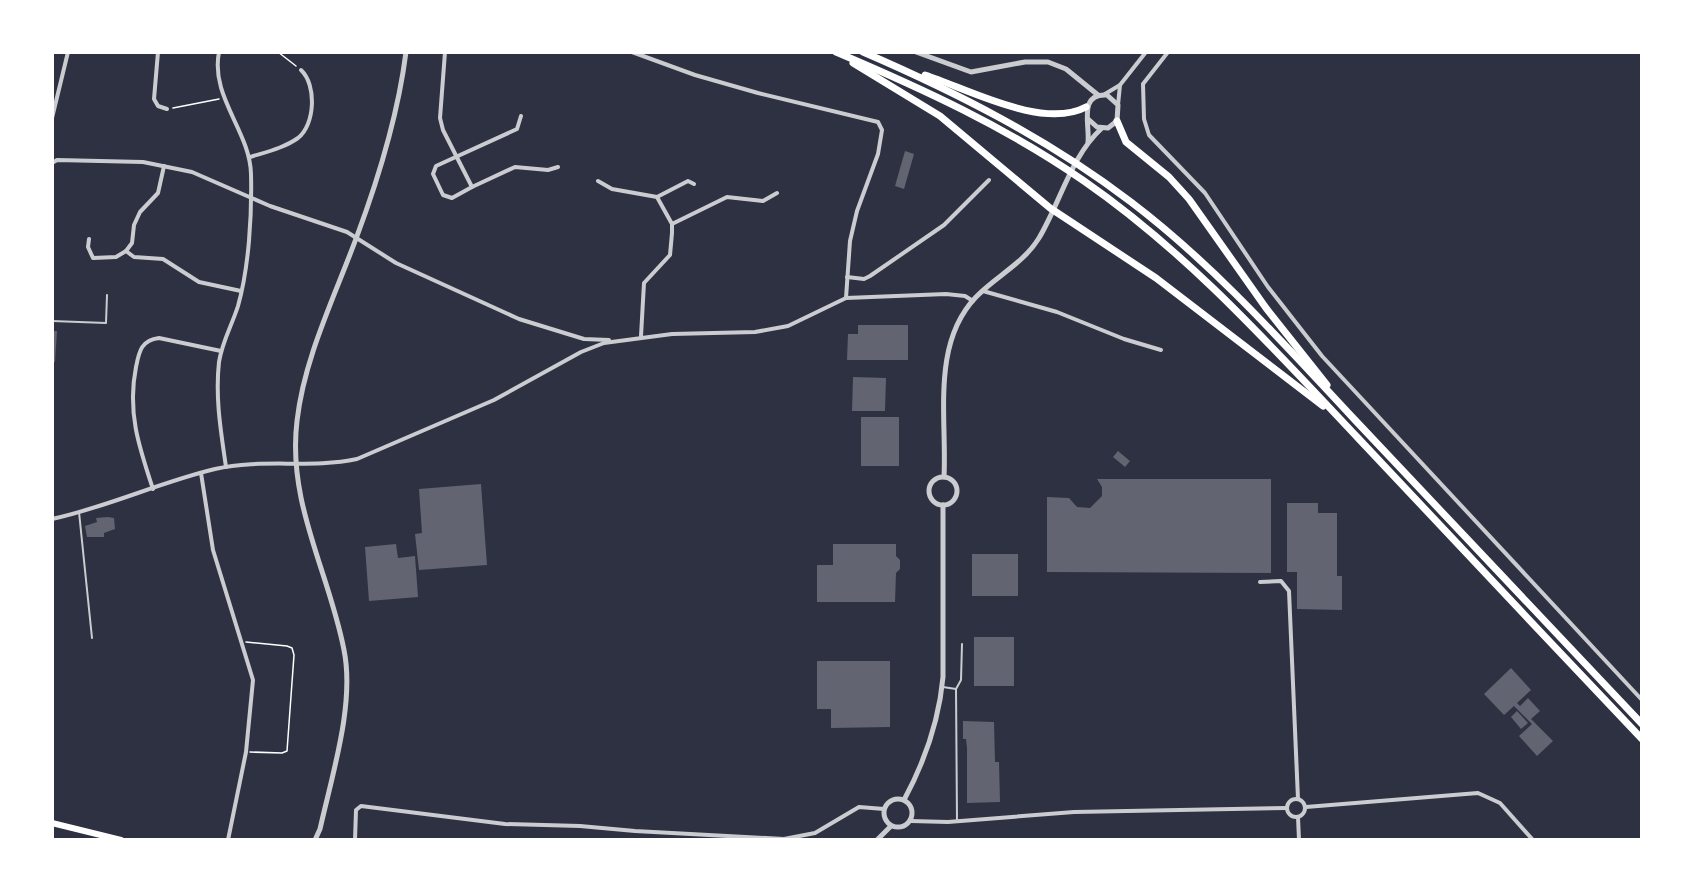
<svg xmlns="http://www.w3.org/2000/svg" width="1694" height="892" viewBox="0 0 1694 892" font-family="Barlow,sans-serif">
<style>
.building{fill:#626471}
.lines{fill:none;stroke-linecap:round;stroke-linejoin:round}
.path{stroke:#fff;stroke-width:1.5}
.service{stroke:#caccd0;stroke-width:2}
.minor{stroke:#caccd0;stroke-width:4}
.tertiary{stroke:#caccd0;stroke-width:5}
.secondary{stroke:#fff;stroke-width:6}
.trunk{stroke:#fff;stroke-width:7}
</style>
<rect width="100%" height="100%" fill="#2d3142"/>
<g class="building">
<polygon points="905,151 914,154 904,189 895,186"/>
<polygon points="858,325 908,325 908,360 847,360 848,334 858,334"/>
<polygon points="52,331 57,331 55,362 52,362"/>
<polygon points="853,377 886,378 885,411 852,411"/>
<rect x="861" y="417" width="38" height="49"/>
<polygon points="1118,451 1130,461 1125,467 1113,457"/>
<polygon points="1097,479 1271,479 1271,573 1047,572 1047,497 1069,498 1077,507 1090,508 1102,496 1102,487"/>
<polygon points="481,484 487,565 419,570 415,534 422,533 419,489"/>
<polygon points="1287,503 1318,503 1318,513 1337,513 1337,576 1342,576 1342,610 1297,609 1297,572 1287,572"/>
<polygon points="108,517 114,518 115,529 104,533 104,537 87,537 85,526 97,522 96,518"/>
<polygon points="396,544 398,558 415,556 418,597 369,601 365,547"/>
<polygon points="833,544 896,544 896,556 900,560 900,569 896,573 895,602 817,602 817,565 833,565"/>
<rect x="972" y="554" width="46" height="42"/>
<rect x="974" y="637" width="40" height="49"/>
<polygon points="817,661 890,661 890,727 831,728 831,709 817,709"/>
<polygon points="1511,668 1531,690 1517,703 1520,706 1528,698 1540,711 1531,719 1553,741 1537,756 1519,736 1532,724 1514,706 1504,715 1484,694"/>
<polygon points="1517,711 1528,723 1521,729 1511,717"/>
<polygon points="963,721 994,722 995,762 999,762 1000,802 967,803 967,748 966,739 963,739"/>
</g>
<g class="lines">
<g class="path">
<polyline points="278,52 296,66"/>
<polyline points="173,108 219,99"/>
<polyline points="246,642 287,646 292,648 294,655 287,751 282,753 250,752"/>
</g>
<g class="service">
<polyline points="52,321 106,323 107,295"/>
<polyline points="79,512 92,638"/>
<polyline points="943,687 956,689 957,821"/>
<polyline points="956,689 961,680 962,644"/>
</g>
<g class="minor">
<polyline points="158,52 154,99 158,106 167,109"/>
<path d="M219 52C210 97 250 131 251 174 252 215 249 267 238 306 232 325 222 342 219 362 215 398 221 432 226 467"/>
<polyline points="445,52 440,118 443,130 472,187 515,167 548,170 558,167"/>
<polyline points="632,52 695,75 758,93 878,122 882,130 878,154 857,211 850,241 846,298"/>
<polyline points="1168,52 1143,84 1144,119 1149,135 1205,193 1268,287 1322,356 1642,700"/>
<polyline points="1105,94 1120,85 1146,52"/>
<polyline points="1118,105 1120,85"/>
<polyline points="52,118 68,52"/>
<path d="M250 157C266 152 284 148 298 138 315 125 317 85 301 70"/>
<polyline points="52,163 57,160 143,162 192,172 270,206 347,232 396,263 519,319 584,339 609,340"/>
<polyline points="164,166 158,193 140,212 134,225 132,243 126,251 134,257 163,259 199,282 241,291"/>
<polyline points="598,181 612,189 657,197 672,224 672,233 670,255 644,283 641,336"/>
<polyline points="472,187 452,198 443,195 433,174 436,166 517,129 521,116"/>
<polyline points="657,197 688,181 694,184"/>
<polyline points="672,224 727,197 763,201 777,193"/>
<polyline points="89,239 88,247 93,258 116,257 126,251"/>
<polyline points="847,277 864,279 870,276 944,225 989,180"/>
<polyline points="983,291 1057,312 1124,339 1161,350"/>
<polyline points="201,473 213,550 253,680 246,752 228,840"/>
<path d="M153 489C139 447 127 412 136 367 139 352 141 340 159 338L221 351"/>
<path d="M52 519C108 507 160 482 215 469 262 458 310 469 357 459L494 400 581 352 604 343 672 334 755 332 788 326 846 298 946 294 965 296 973 301"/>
<polyline points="1260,582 1281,581 1289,591 1298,799"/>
<circle cx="1296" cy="808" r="9"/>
<polyline points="1306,807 1478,793 1500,803 1533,840"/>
<polyline points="1298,817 1299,840"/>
<polyline points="911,821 948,822 1074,812 1287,808"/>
<polyline points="355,840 356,810 361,806 505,824 580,826 635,831 784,839 815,833 859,807 884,809"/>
</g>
<g class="tertiary">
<polyline points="916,52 971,72 1025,62 1048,62 1066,69 1098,95"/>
<path d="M1088 142C1090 125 1078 93 1107 95L1118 105 1117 121 1108 128 1097 127 1088 119"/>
<circle cx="943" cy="491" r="14"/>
<path d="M944 477C947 417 931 344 976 297 996 276 1023 264 1039 238 1060 203 1071 156 1102 128"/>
<circle cx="898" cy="813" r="14"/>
<path d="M904 800C925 761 939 721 943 677V505"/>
<path d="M315 840 320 829C332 775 355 704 344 650 329 572 287 503 297 421 304 358 335 296 357 236 379 177 398 115 406 52"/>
<polyline points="877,840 891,826"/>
</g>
<polyline class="secondary" points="52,823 121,840"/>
<g class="trunk">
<path d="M836 52C923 89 1006 127 1084 181 1188 253 1271 346 1358 438 1452 538 1547 639 1642 739"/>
<path d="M863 52C958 93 1048 139 1131 202 1214 265 1284 344 1355 420 1451 521 1546 623 1642 724"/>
<polyline points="853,63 940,116 1050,208 1156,278 1323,406"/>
<path d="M925 75C968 89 1043 130 1086 107"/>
<polyline points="1117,121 1126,142 1169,177 1189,199 1266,308 1327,385"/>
</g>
</g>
<rect width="1694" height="892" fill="none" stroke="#ffffff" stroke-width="108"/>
</svg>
